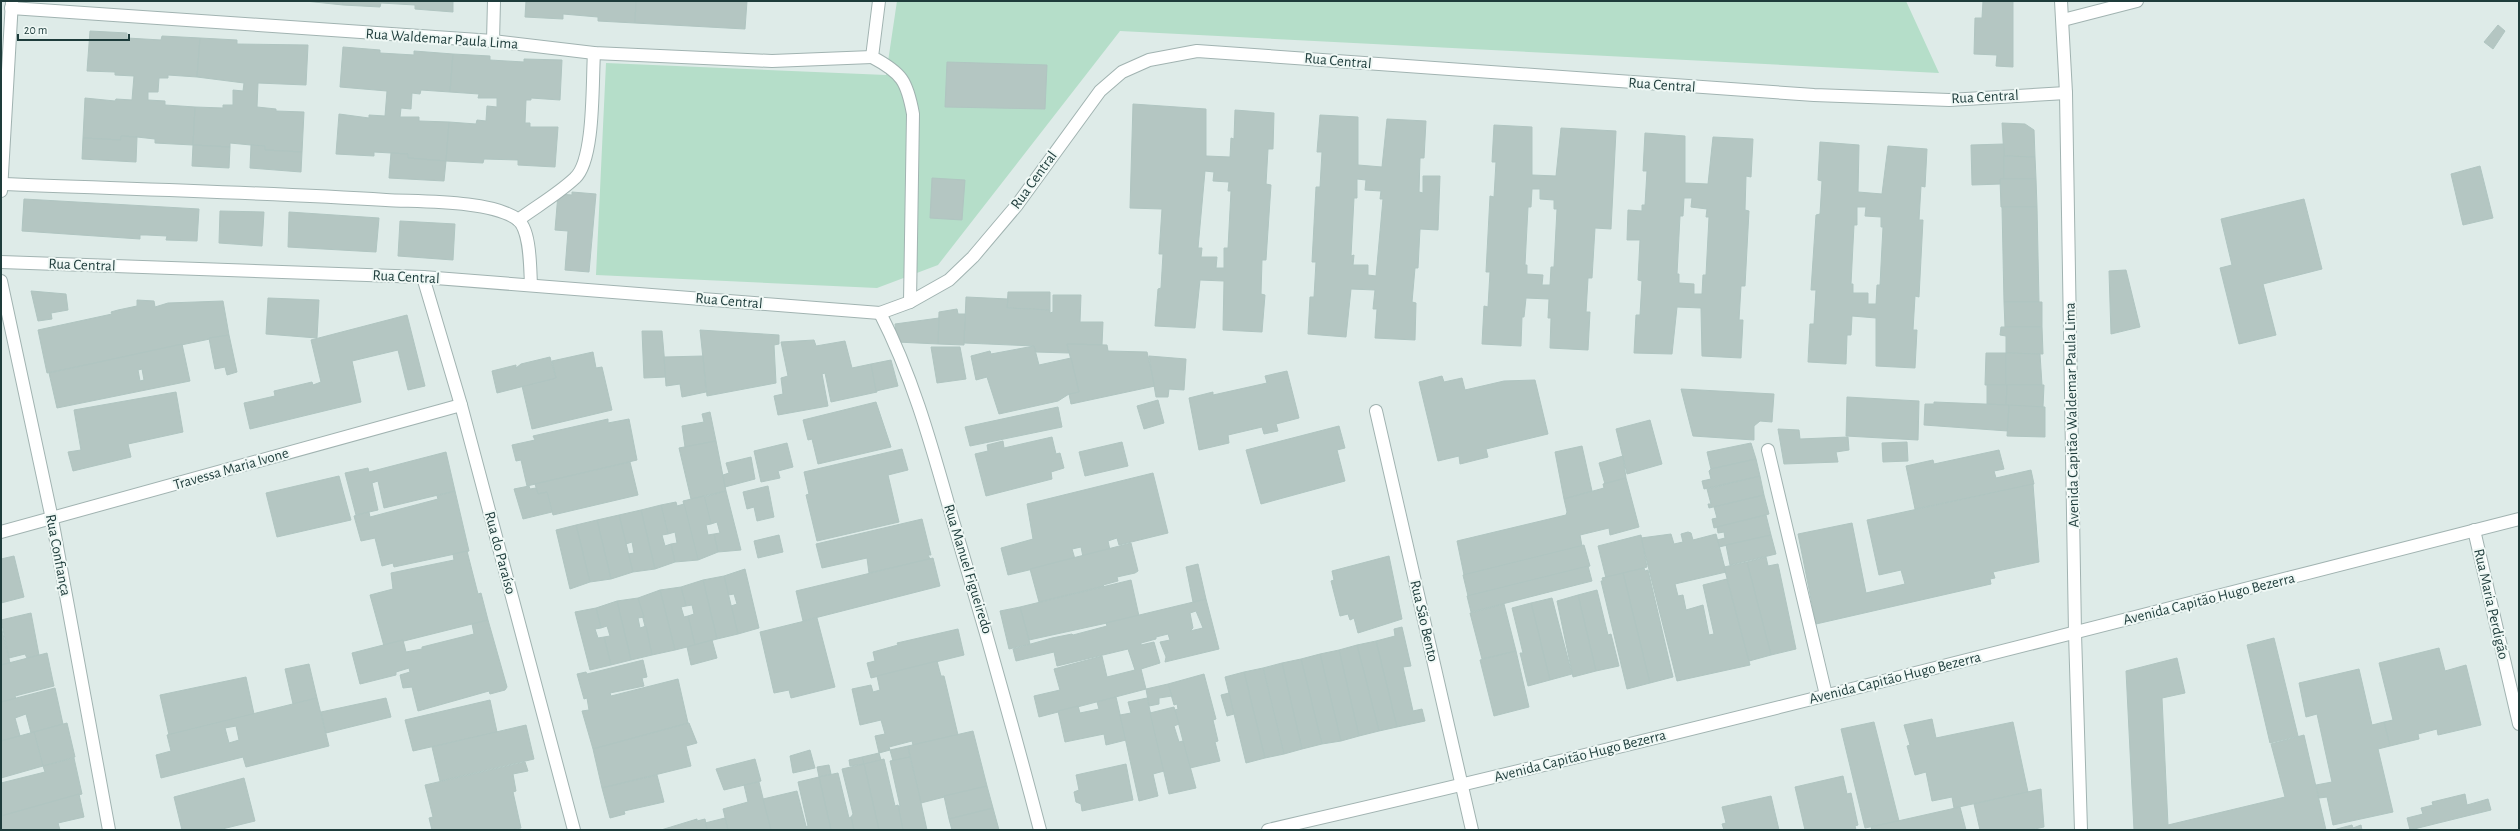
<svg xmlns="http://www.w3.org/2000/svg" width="2520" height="831" viewBox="0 0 2520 831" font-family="'Alegreya Sans',sans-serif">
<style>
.green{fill:#b5dec9}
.building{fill:#b4c6c2;stroke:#b0c5c1;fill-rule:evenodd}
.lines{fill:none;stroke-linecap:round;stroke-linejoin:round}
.minor-casing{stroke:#a1b3b1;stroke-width:14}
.minor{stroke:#fff;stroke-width:12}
.labels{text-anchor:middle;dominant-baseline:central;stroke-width:4;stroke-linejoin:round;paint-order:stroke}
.street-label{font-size:15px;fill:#1e3c3b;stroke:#eff8f5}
</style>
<rect width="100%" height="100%" fill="#deebe8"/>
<polygon class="green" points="897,1 1906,1 1939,73 1120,31 938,265 877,288 596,275 606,63 886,75"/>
<g class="building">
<polygon points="305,1 343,1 343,5"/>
<polygon points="343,1 453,1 453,12 415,9 415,5 381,3 380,7 343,5"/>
<polygon points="526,1 636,1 635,23 598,21 598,17 563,14 563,19 525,17"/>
<polygon points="636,1 747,1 745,29 635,23"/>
<polygon points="1983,1 2013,1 2013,67 1996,66 1997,55 1974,54 1975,18 1982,18"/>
<polygon points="2498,25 2505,31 2493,49 2484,42"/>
<polygon points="90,31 127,33 127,38 161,40 162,36 200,38 197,77 168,75 168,78 159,78 158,92 148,92 148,100 165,101 165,105 195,107 193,145 155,143 155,139 137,137 121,136 121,140 83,138 85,98 115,101 116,99 132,100 134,76 115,75 115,72 87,71"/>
<polygon points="200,38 237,40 237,44 308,45 306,85 258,83 257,107 276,109 276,111 304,112 302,152 265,150 265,146 251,145 230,143 230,147 193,145 195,107 223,108 223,105 233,105 233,90 243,91 244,83 197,77"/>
<polygon points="343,47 380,50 380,53 414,55 414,51 453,54 450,92 421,90 420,94 412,93 411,109 401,108 400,117 419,117 419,121 449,122 446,161 408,158 408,154 374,152 374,156 336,154 339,114 369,118 369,115 385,116 387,91 340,87"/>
<polygon points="453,54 490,56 490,60 524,62 524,59 562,60 560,100 531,98 531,100 526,100 525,123 530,123 530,127 558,127 555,167 518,165 518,160 484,159 483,163 446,161 449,122 476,124 477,120 486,121 487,106 497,107 497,98 478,98 479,94 450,92"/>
<polygon points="947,62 1047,65 1045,109 945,107"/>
<path d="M1133 104 1206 109V156L1230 157 1231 138 1234 139 1235 110 1274 113 1273 149H1268L1266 184 1271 185 1266 260H1262L1261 294 1265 295 1262 332 1223 330 1224 281 1200 280 1195 328 1155 326 1158 289 1161 288 1163 254H1159L1162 209 1130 208ZM1205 171 1214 172 1213 181 1229 182 1228 191H1231L1228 248H1224V268H1216L1217 257H1201L1202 248H1198Z"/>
<path d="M1320 115 1358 117V165L1382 167 1387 119 1426 121 1424 158H1420L1419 192 1423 193V176H1440L1438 230 1420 229 1418 268H1415L1412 302 1416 303 1415 340 1375 338 1377 309H1373L1375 290 1351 289 1346 337 1308 334 1310 297H1314L1316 262H1312L1316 187H1320L1322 152H1317ZM1357 179 1366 180 1365 190 1381 191 1380 199H1383L1376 276 1368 275V265H1353L1354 255 1351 256 1354 198H1357Z"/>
<polygon points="2002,123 2025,124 2034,130 2035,157 2004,156"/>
<path d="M1494 125 1532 127V175L1556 176 1561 128 1616 131 1611 229 1595 228 1592 278H1588L1586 312H1590L1588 350 1550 348 1551 318H1548L1549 299 1526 298 1524 317H1522L1521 346 1482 344 1484 306 1488 307 1490 272H1486L1490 196 1494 197 1496 162H1492ZM1532 189H1540V199L1554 200V209H1557L1554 267H1551L1550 285H1542L1543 275 1527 274V265H1525L1528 207H1531Z"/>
<path d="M1645 133 1685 136V183L1708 184 1713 137 1753 139 1751 177 1746 176 1745 210 1749 211 1745 286H1741L1739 320H1743L1741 358 1702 356 1701 308 1677 307 1672 354 1634 353 1636 315H1640L1642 281 1638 280 1640 240H1627L1628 210 1642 211V205H1645L1647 171H1643ZM1684 198H1692L1691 207 1707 209 1706 217H1709L1706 275H1703L1702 294H1694V284L1679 283V274H1677L1680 216H1683Z"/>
<polygon points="121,136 137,137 136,162 82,159 83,138 121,140"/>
<path d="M1820 142 1859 145 1858 192 1882 194 1888 146 1927 149 1925 187 1921 186 1919 220H1923L1919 297 1915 296 1913 330H1917L1915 368 1876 366V318L1852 316 1851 335H1847L1846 364 1808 362 1810 324H1814L1816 290H1811L1816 215 1820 214 1822 181 1818 180ZM1857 207H1866L1865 216 1881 217V227H1883L1880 285H1877L1876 304H1868V293H1853V284H1851L1854 225H1857Z"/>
<polygon points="2004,144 2004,179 2000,179 2001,184 1972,185 1971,145"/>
<polygon points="193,145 230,147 229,168 192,166"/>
<polygon points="251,145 265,146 265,150 302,152 301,172 250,168"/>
<polygon points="391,153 408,154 408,158 446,161 444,181 389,178"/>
<polygon points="2004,156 2035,157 2036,179 2004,179"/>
<polygon points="2480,166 2493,218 2463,225 2451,174"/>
<polygon points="932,178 965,180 962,220 930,218"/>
<polygon points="2000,179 2036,179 2037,207 2001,207"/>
<polygon points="572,192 596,194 589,272 565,270 568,231 555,230 558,194 572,195"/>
<polygon points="24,199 199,209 197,241 166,240 167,236 147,235 140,235 140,239 22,231"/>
<polygon points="2304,199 2322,269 2263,284 2276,335 2239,344 2220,268 2232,265 2221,219"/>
<polygon points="2002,207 2037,207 2039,302 2004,302"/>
<polygon points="220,211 264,212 262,246 219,243"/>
<polygon points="289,212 379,218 376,252 288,247"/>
<polygon points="400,221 455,224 453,260 398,256"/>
<polygon points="2126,270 2140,327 2111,334 2109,271"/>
<polygon points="31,291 66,294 68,310 51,313 52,319 38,321"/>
<polygon points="1008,292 1050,292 1050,310 1007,308"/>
<polygon points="1053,295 1081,295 1080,322 1103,322 1102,345 1067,344 1069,353 1036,352 1034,346 964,343 966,297 1008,299 1007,308 1050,310 1050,313 1053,312"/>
<polygon points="268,298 319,300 317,338 266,334"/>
<polygon points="137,300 154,301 155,307 168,303 223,301 229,335 47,373 38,330 112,314 111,312 118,310 137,306"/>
<polygon points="2004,302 2042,302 2042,327 2005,327"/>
<polygon points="957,309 958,314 965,314 964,345 938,344 939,312"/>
<polygon points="407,315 425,386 408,390 398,350 352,361 361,402 250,429 244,403 275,396 274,391 312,382 313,385 321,382 311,340"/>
<polygon points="939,318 938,344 897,342 895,324"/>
<polygon points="2001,327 2042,327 2043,354 2006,353 2006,336 2000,335"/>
<polygon points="700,330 779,335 779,344 774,345 776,383 707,396"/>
<polygon points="642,331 662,331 666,377 644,378"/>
<polygon points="229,335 237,372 227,375 225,367 215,369 209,338"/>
<polygon points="814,340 816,346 845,341 852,368 871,364 877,392 831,402 825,373 822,374 828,406 778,415 774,396 783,394 781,378 788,376 781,342"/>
<path d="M182 344 190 381 57 408 49 373ZM142 369 144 380 140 381 138 370Z"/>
<polygon points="1067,344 1107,345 1108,351 1147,352 1155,386 1071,404 1069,394 1079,392"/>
<polygon points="1034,346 1039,365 1071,358 1079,392 1069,394 1058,401 999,414 987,377 976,380 971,356 990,351 991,354"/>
<polygon points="931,347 960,347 966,379 937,383"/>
<polygon points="593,352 596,368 602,367 612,410 532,429 522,386 556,378 552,361"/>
<polygon points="1986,353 2006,353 2006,385 1985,385"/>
<polygon points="2006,353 2040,354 2042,385 2006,385"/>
<polygon points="703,356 706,392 682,397 680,384 666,386 664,357"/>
<polygon points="1149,356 1186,359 1184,390 1169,389 1168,397 1156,397"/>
<polygon points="550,357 556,378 497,393 492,371 516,365 516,368 521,364"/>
<polygon points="891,360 898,386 876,391 871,364"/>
<polygon points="1287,371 1299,418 1276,424 1278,431 1264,434 1262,427 1228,435 1229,443 1199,450 1189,398 1213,392 1213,395 1267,383 1265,376"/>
<polygon points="1442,376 1444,382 1462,378 1465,390 1504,381 1535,380 1548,434 1486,449 1488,457 1460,464 1459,456 1438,461 1419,382"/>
<polygon points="1987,385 2007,385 2006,406 1987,404"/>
<polygon points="2007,385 2044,385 2043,407 2006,406"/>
<polygon points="1681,389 1774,394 1772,422 1760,421 1754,426 1754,440 1693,436"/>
<polygon points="176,392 183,432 128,444 131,457 73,471 68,452 81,450 74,410"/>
<polygon points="1847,397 1919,401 1918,440 1846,436"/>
<polygon points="1158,400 1164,423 1144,429 1137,406"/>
<polygon points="876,402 891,447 818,464 812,439 808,440 803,420"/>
<polygon points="1934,402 2009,405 2008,431 1924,425 1925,404 1934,404"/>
<polygon points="2009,405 2045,407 2045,437 2007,436"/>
<polygon points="1058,407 1062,427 970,446 965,427"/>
<polygon points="710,412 716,441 685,447 682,426 704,422 702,414"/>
<polygon points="608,419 608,423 629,419 637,460 527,486 521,460 516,461 512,445 535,440 533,436"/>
<polygon points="1650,420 1662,464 1627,474 1616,429"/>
<polygon points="1339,426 1345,448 1337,450 1345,481 1261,504 1246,450"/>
<polygon points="1778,429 1799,430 1800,439 1848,437 1849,450 1836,452 1838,462 1784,464"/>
<polygon points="1052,437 1056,454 1060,453 1064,468 1051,472 1052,479 986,496 975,454 988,451 987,445 1003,441 1004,448"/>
<polygon points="716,441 726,491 691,499 679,448"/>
<polygon points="1122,442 1128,466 1085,476 1079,452"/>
<polygon points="1907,442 1908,461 1883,462 1882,443"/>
<polygon points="787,443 793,467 778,471 780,478 761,482 754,451"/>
<polygon points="1751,443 1756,459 1711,469 1707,452"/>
<polygon points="1582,446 1592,491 1564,499 1555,452"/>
<polygon points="902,449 908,470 888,475 899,522 817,541 806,495 809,494 804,472"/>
<polygon points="1999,450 2004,469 1994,471 1996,478 2031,470 2034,484 1915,509 1906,466 1933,460 1934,464"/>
<polygon points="446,452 455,491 384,508 378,481 372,483 378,510 356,515 345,473 368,468 369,472"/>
<polygon points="1623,456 1626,478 1605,484 1599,463"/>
<polygon points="751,457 755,479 725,487 723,475 729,473 726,463"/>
<polygon points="1756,459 1760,476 1704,489 1702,481 1711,479 1709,471 1711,469"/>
<polygon points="630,462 638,495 553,515 547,492 538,494 535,484"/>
<polygon points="1153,473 1168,533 1119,545 1117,538 1108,541 1110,550 1083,557 1081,547 1072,549 1075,559 1008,575 1001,548 1033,539 1027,504"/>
<polygon points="339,476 351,520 277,537 266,493"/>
<polygon points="1760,476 1764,495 1709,508 1708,504 1711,504 1707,489"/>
<polygon points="1626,478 1639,527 1610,535 1609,528 1580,535 1582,546 1464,575 1457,541 1566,515 1567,512 1564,499 1604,488 1603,484"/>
<polygon points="2033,484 2039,562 1993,572 1995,578 1990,579 1991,584 1816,624 1798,534 1852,523 1866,593 1905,584 1901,570 1879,575 1867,520"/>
<polygon points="529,486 530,489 536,488 538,494 547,492 552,512 523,519 514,489"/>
<polygon points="768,486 774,517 757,521 754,507 747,509 743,492"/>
<polygon points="455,491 469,551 394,567 393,563 382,566 375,538 361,541 354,516 369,512 370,517 438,499 437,496"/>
<polygon points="726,491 741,550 718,552 714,534 720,533 717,522 711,524 704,497"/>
<polygon points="1764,495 1769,514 1714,528 1712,519 1717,518 1714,507"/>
<polygon points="704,496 711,524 706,525 708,535 714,534 718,552 698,560 683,501"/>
<polygon points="676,502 677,506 684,504 698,560 675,562 671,544 677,543 675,532 668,534 661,505"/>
<polygon points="661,505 668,534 662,535 665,546 671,544 675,562 655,569 641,510"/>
<polygon points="641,510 655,569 633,572 628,554 634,553 632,542 626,544 619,515"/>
<polygon points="619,515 633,572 611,579 597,520"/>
<polygon points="1766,515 1771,535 1719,547 1717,540 1725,538 1724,532 1718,533 1717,527"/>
<polygon points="922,519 931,555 928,555 930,559 869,573 867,558 822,568 816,544"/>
<polygon points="597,520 611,579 590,582 576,525"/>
<polygon points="576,525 590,582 570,589 556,530"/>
<polygon points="1688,532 1691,533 1693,540 1716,534 1726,572 1675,584 1678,596 1683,595 1686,610 1703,605 1709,635 1714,634 1703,585 1727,579 1750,665 1677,681 1641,538 1671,534 1674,544 1683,542 1681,534"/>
<polygon points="779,535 783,552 758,558 754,541"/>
<polygon points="1641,535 1647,567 1606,578 1598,546"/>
<polygon points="1771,535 1776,554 1730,565 1726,545"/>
<polygon points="1131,543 1138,571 1135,573 1117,577 1118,581 1103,585 1104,586 1039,602 1030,569"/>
<polygon points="1584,545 1590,566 1468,596 1463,575"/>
<polygon points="467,551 478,594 481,593 488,620 384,646 370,595 393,589 391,573 454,560 453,554"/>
<polygon points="14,556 24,597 1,603 1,559"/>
<polygon points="1389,556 1402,619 1358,633 1354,618 1350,620 1348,614 1340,616 1331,581 1334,580 1332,571"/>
<polygon points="1766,557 1768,566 1778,564 1796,649 1771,655 1747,562"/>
<polygon points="933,558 940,586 803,621 796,591"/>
<polygon points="1747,562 1771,655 1749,661 1724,567"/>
<polygon points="1198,564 1206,599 1193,602 1186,567"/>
<polygon points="1588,566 1592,581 1471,612 1467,596"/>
<polygon points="1644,568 1645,571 1648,570 1673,677 1650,683 1623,573"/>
<polygon points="745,569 759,628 738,634 731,606 737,604 734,594 728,595 724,576"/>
<polygon points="1623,573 1650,683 1627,689 1601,581 1603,581 1602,578"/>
<polygon points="724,576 738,634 717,639 703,580"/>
<polygon points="703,580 717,639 695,645 688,616 694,614 692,605 686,606 681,587"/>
<polygon points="1131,580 1139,616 1029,640 1020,607"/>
<polygon points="681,587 686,606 681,607 684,617 688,616 695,645 675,650 660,590"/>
<polygon points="660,590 675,650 652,655 638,598"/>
<polygon points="1597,590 1608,635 1611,634 1619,666 1596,671 1578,595"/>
<polygon points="1578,595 1596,671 1573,677 1557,601"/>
<polygon points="638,598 644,617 638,618 640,628 646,626 652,655 631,660 617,601"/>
<polygon points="1552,598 1572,674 1550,680 1531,603"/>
<path d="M1206 599 1219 649 1165 662 1166 657 1160 642 1170 640 1168 634 1156 637V639L1141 643V645L1154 642 1160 663 1141 669 1146 689 1039 717 1034 696 1060 690 1054 669 1102 656 1107 677 1135 670 1128 649 1057 666 1054 652 1016 661 1013 649 1052 638 1072 634 1073 635 1107 626 1106 623ZM1196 611 1203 628 1190 631 1193 628 1190 613Z"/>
<polygon points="617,601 631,660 611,665 604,637 610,636 607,626 601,628 596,608"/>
<polygon points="1531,603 1550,680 1528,686 1520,653 1523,653 1512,608"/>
<polygon points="1504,604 1516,651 1482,659 1470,613"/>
<polygon points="1020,607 1030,644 1009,649 1000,611"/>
<polygon points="596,608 601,628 595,629 598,638 604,637 611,665 590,670 575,612"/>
<polygon points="31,613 39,655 27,658 25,654 9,658 1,620"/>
<polygon points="817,618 835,687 791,698 789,690 774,693 760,632"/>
<polygon points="488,620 507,687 505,690 490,694 489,691 418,711 412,687 403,688 400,675 410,672 409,668 396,672 396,675 360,684 352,653 403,640 406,652 422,649 422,647 474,634 472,624"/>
<polygon points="1,626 10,663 1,665"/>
<polygon points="1402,627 1411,666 1403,667 1413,711 1422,709 1425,721 1397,727 1376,641 1395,636 1394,629"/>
<polygon points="958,629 964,655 871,678 867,663 875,661 873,652 898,645 897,643"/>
<polygon points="2274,638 2298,736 2270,743 2247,645"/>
<polygon points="712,640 717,658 691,665 687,647"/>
<polygon points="1376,641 1397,727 1379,731 1357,645"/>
<polygon points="1357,645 1379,731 1359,736 1339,650"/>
<polygon points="2439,648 2445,671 2466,665 2481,725 2438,735 2437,729 2418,734 2419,739 2390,746 2384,722 2393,720 2379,663"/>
<polygon points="1339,650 1359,736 1341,741 1320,654"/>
<polygon points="1516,651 1529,707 1494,716 1480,660"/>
<polygon points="47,653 54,686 15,696 16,699 1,702 1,665"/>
<polygon points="1320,654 1341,741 1322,744 1301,659"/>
<polygon points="2177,658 2185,693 2162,698 2168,825 2285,797 2271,744 2304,735 2326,830 2134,830 2126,671"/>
<polygon points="1301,659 1322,744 1302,749 1282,663"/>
<polygon points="643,660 647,677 642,678 644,686 610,693 611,696 678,679 688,723 593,749 582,711 589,710 587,698 584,699 577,674 586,672 587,674"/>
<polygon points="937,661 941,676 944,676 958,735 913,745 912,741 889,747 890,750 879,753 875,736 885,734 881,720 860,725 852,689 871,685 873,692 880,690 877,676"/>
<polygon points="1282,663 1302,749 1284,754 1263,668"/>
<polygon points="309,664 317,698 293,704 285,669"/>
<polygon points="1263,668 1284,754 1265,758 1244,672"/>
<polygon points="2359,669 2372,725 2384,722 2390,746 2378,749 2393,812 2333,825 2327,797 2319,798 2316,785 2332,782 2317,714 2306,717 2299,683"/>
<polygon points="1244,672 1265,758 1246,763 1225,677"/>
<polygon points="1204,674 1216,719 1213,720 1218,741 1215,742 1220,761 1190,768 1175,710 1178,709 1177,704 1174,705 1168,684"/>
<polygon points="246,677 254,714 169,735 160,695"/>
<polygon points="1168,684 1172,696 1159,698 1159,704 1149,706 1146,689"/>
<polygon points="55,688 63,724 31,733 26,714 15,718 20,736 1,741 1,702"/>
<polygon points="1229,693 1234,714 1227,716 1221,695"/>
<polygon points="1116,697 1126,740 1106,745 1104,734 1065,742 1058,711 1078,706 1080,713 1099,709 1097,702"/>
<path d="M317 698 329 746 246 767 243 757 161 778 156 755 171 751 167 735ZM236 726 239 740 229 743 225 728Z"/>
<polygon points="386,698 391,717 326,733 321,712"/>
<polygon points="1147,698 1164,771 1153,774 1158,796 1139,801 1120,715 1131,713 1128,702"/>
<polygon points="490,700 497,732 413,751 405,720"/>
<polygon points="1174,707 1179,724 1174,726 1179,742 1183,741 1196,788 1169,794 1150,713"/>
<polygon points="1932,719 1936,738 2013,722 2028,792 1954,808 1952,797 1932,801 1926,772 1915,775 1907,746 1910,745 1904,725"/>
<polygon points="1874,722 1899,821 1865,828 1841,729"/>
<polygon points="67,723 75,757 43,766 34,732"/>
<polygon points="689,723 697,743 686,746 691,766 602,788 593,749"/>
<polygon points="526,725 534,759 440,781 432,747"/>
<polygon points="973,731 987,786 921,803 908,746"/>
<polygon points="34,732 43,766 1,778 1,741"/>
<polygon points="908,746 910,757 893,761 890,750"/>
<polygon points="810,750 815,768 793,773 790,756"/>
<polygon points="879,753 881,760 864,764 862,757"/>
<polygon points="862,757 864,764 850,766 849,760"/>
<polygon points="910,757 919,794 927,830 903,830 898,806 900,806 890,761"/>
<polygon points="74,758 82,794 2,816 1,783 45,772 43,766"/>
<polygon points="755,759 761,781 724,790 716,769"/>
<polygon points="884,759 895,806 898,805 903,830 879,830 864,764"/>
<polygon points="525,762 528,771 513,774 516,791 513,792 521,828 512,830 432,830 429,818 433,817 425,785"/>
<polygon points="864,764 879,830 854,830 851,817 853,814 842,769"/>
<polygon points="1126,764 1133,800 1082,811 1081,804 1076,802 1074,792 1079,790 1076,775"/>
<polygon points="829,765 831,774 819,777 817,767"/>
<polygon points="838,773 849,818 851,817 854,830 831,830 819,777"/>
<polygon points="657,775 664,802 624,811 625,814 610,818 602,788"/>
<polygon points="1843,776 1847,794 1851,793 1858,825 1855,826 1856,830 1805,830 1795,787"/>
<polygon points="819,777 831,830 807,830 806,827 808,826 798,782"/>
<polygon points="244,778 255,821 218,830 182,830 174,797"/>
<polygon points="759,782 771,830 728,830 723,809 748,802 744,785"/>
<polygon points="987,786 993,808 949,819 944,796"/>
<polygon points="2041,789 2044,827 2030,830 1980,830 1974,804"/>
<polygon points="797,791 807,830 771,830 763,799"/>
<polygon points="79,794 84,817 58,823 60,830 1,830 1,816"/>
<polygon points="2465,794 2467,805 2488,799 2491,810 2410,830 2407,818 2423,814 2421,808 2433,805 2432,802"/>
<polygon points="1771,796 1779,830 1724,830 1722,824 1726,823 1722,807"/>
<polygon points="1960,807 1966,830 1872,830 1871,827"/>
<polygon points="993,808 999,830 952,830 949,819"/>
<polygon points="725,818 728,830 707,830 705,823"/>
<polygon points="697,819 697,821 705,819 707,830 661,830"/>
<polygon points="2352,825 2353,828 2361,825 2362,830 2333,830"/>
</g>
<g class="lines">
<g class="minor-casing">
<g id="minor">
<path d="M879 1 872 57C902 73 907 81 913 114L910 302"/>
<polyline points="2061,1 2066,93 2075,633 2081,830"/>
<polyline points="11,8 493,41 594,53 772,61 872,57"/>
<polyline points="2063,20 2137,1"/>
<polyline points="493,41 494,1"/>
<path d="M1 184C130 189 258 192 386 200 419 202 490 200 517 219 531 229 530 269 531 285"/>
<polyline points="1,191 12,1"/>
<path d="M518 220C537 206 558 194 575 178 595 160 592 81 594 53"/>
<polyline points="1,262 423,277 880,313 910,302 949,280 973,257 1017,205 1100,91 1122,72 1149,60 1197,51 1814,95 1949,100 2066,93"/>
<polyline points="423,277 461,405 574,830"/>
<polyline points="1,281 52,519 109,830"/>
<path d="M880 313C914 379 933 451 953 521 984 624 1013 727 1040 830"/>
<polyline points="1376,411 1472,830"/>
<polyline points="1768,450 1826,695"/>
<polyline points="2474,530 2519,724"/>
<polyline points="1,532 461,405"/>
<path d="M1268 830C1687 734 2103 625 2519 519"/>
</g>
</g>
<use href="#minor" class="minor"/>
</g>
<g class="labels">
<g class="street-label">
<text transform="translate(442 39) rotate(4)">Rua Waldemar Paula Lima</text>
<text transform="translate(1338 61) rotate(5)">Rua Central</text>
<text transform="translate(1662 85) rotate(4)">Rua Central</text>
<text transform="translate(1985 97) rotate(-3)">Rua Central</text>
<text transform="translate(1034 180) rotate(-54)">Rua Central</text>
<text transform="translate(82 265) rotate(2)">Rua Central</text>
<text transform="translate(406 277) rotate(3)">Rua Central</text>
<text transform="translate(729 301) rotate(5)">Rua Central</text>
<text transform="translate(2072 415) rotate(-91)">Avenida Capitão Waldemar Paula Lima</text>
<text transform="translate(231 469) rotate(-16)">Travessa Maria Ivone</text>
<text transform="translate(500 553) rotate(75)">Rua do Paraíso</text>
<text transform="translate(58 555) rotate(79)">Rua Confiança</text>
<text transform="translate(968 569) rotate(73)">Rua Manuel Figueiredo</text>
<text transform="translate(2209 599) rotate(-14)">Avenida Capitão Hugo Bezerra</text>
<text transform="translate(2491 604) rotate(77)">Rua Maria Perdigão</text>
<text transform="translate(1424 621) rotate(77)">Rua São Bento</text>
<text transform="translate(1895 678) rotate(-14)">Avenida Capitão Hugo Bezerra</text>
<text transform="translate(1580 756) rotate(-14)">Avenida Capitão Hugo Bezerra</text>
</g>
</g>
<rect width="2520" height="831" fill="none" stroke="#1e3c3b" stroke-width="4"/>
<path d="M18 34v6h111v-6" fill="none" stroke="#1e3c3b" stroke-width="2"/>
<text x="24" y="34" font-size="12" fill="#1e3c3b" stroke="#eff8f5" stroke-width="3" paint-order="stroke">20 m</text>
</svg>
